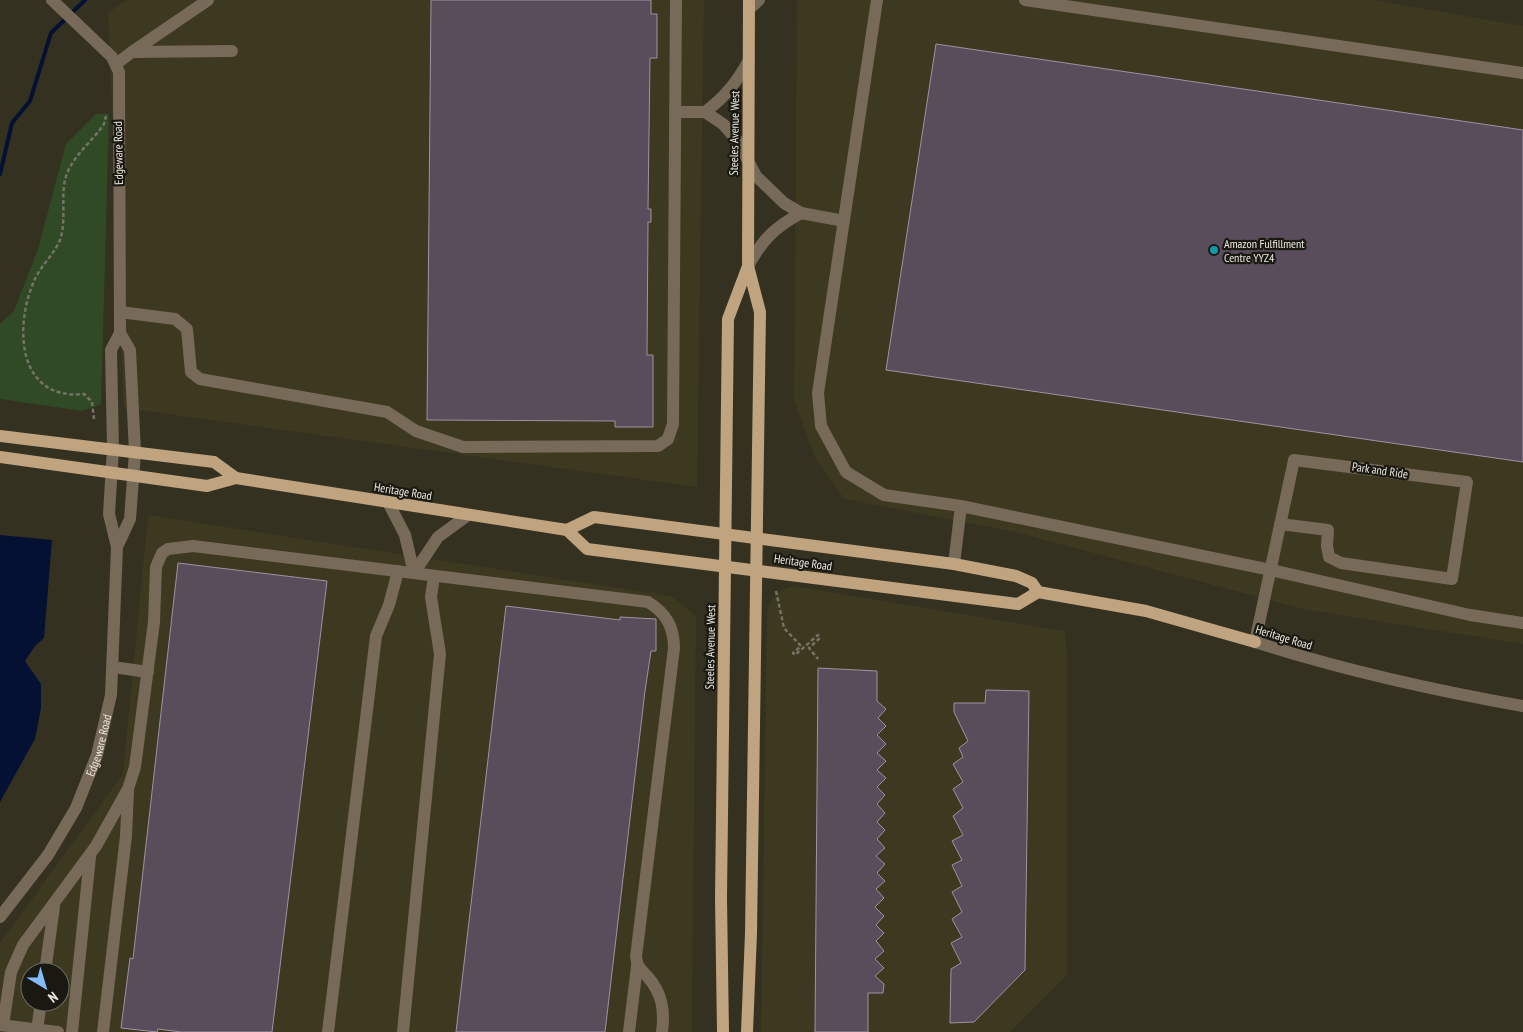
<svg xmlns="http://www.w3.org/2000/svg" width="1523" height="1032" viewBox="0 0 1523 1032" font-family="'PT Sans Narrow',sans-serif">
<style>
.built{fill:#3d3820;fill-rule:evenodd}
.green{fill:#304a26}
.water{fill:#041133}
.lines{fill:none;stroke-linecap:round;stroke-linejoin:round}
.stream{stroke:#041133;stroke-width:4}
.building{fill:#594c5b;stroke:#a192a2}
.path{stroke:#757364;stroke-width:2.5;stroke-dasharray:4 2.5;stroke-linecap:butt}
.minor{stroke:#786a59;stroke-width:12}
.major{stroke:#c0a37f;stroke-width:12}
.culture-dot{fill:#0f9aa8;stroke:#1a1911;stroke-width:2}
.labels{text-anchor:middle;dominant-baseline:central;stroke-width:4.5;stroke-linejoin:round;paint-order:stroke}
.street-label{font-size:12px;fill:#eceae0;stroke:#1a1911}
.poi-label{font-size:12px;fill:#eceae0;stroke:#1a1911;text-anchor:start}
</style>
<rect width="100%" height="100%" fill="#343120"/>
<g class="built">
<polygon points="126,0 704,0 697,487 124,408 108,13"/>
<polygon points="797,0 1373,0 1523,26 1523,644 1307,610 1011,531 844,499 815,457 794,400"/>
<path d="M148 515 671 596 696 616 692 1032H0V943L123 774ZM30 972H60V1002H30Z"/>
<polygon points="795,586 1065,631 1067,658 1067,975 1010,1032 761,1032 767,613 769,604 775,595 783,589"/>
</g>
<polygon class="green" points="96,114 109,114 101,404 83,411 0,399 0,324 14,311 38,249 66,144"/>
<polygon class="water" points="0,535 52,540 44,638 35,646 25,661 41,684 41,708 35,739 0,802"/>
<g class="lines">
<polyline class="stream" points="0,174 12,123 30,101 51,33 85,0"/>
</g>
<g class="building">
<polygon points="431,0 651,0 651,14 657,14 657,58 650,58 648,209 651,209 651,222 648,222 647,355 653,355 653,427 615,427 615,421 427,420"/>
<polygon points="936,44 1523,130 1523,462 886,370"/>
<polygon points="178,563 327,581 272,1032 181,1032 158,1029 157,1032 121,1028 130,958 133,959"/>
<polygon points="506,606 620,620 620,617 656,619 656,651 651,651 645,691 605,1032 456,1032"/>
<polygon points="818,668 877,671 877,701 886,709 878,718 886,726 877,735 886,744 877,753 886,761 877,770 886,778 877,787 885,795 877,804 885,813 877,822 885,830 877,839 885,848 876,856 885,864 877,873 885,881 876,889 884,898 875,907 884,916 876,925 884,933 876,941 884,951 875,959 884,968 875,976 884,984 883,993 868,993 868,1032 815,1032"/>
<polygon points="986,690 1029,691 1025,970 974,1022 950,1023 951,969 961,963 951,943 962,937 952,919 962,912 952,892 962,886 952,865 962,860 952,841 963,835 953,816 963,808 953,789 963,782 953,764 963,757 959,748 968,741 954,712 954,703 985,703"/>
</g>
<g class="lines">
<g class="path">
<path d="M94 419 92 402 84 394C16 401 14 324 35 279 42 264 57 251 61 237 66 218 61 198 65 180 70 158 92 142 104 124L106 116"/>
<polyline points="776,591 784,628 801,646 793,653 795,655 818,635 820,638 809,648 818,659"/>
</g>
<g class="minor">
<polyline points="877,0 818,393 821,426 846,472 884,495 961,506 1271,570 1470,615 1523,623"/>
<polyline points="1025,0 1523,73"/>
<polyline points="749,9 759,0"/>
<polyline points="132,52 208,0"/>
<polyline points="116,64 132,52 232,51"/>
<polyline points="675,112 705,112 723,124 737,140 756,176 784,203 801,213 844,221"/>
<path d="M705 112C725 97 737 82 749 60"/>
<path d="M748 266C763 239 774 228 801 213"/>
<polyline points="120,312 175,319 187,329 191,372 200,379 387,412 416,431 463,447 658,446 668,439 673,424 676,0"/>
<polyline points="388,502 405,535 414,573"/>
<path d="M1280 524 1328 530 1327 546 1329 557 1341 563 1452 579 1467 482 1294 460 1255 642C1343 670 1432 690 1523 706"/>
<polyline points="117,547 130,519 135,452 130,350 120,333"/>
<polyline points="954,564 961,506"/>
<polyline points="414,573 438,537 468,515"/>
<polyline points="113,667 148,672"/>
<path id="s1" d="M0 917 48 855 76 808 97 755 111 695 117 547 109 514 113 448 111 350 120 333 119 72 112 57 52 0"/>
<polyline points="45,972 54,907"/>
<polyline points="0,1025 58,1032"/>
<path d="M3 1025 11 972 23 945 96 846 128 789 135 767 154 622 156 567 162 553 168 549 193 546 648 602C666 613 674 627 674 648L636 957C637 967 641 969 647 976 662 993 665 1010 662 1032"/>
<polyline points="37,1030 41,1002"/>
<polyline points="72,1032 90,857"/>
<polyline points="103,1032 126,836 128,791"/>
<polyline points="328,1032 376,636 389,605 398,571"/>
<polyline points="403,1032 440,654 431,597 434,576"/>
<polyline points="629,1032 637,966"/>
</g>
<g class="major">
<polyline points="0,436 214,462 236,478"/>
<polyline points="0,457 207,486 236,478 567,530 587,549 1018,604 1038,592"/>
<polyline points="567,530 594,517 954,564 1016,576 1032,583 1038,592 1146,611 1255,642"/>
<polyline points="723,1032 721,898 728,319 748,266"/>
<polyline points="747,1032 751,933 760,312 748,266 749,0"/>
</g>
</g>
<circle class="culture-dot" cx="1214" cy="250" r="5"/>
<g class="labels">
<g class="street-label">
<text transform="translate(734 133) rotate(-89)">Steeles Avenue West</text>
<text transform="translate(118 153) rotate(-91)">Edgeware Road</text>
<text transform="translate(1380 470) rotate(8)">Park and Ride</text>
<text transform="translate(403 491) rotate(9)">Heritage Road</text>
<text transform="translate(803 562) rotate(8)">Heritage Road</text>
<text transform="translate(1284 637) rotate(17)">Heritage Road</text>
<text transform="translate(710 647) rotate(-89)">Steeles Avenue West</text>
<text stroke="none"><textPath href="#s1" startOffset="200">Edgeware Road</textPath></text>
</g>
<g class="poi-label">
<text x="1224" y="243">Amazon Fulfillment<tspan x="1224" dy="14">Centre YYZ4</tspan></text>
</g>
</g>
<g transform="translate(45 987) rotate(142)"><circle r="24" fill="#1a1911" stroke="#6e6d64"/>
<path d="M0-4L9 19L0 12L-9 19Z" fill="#84bcfb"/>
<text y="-8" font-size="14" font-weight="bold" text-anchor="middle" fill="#eceae0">N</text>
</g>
</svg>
